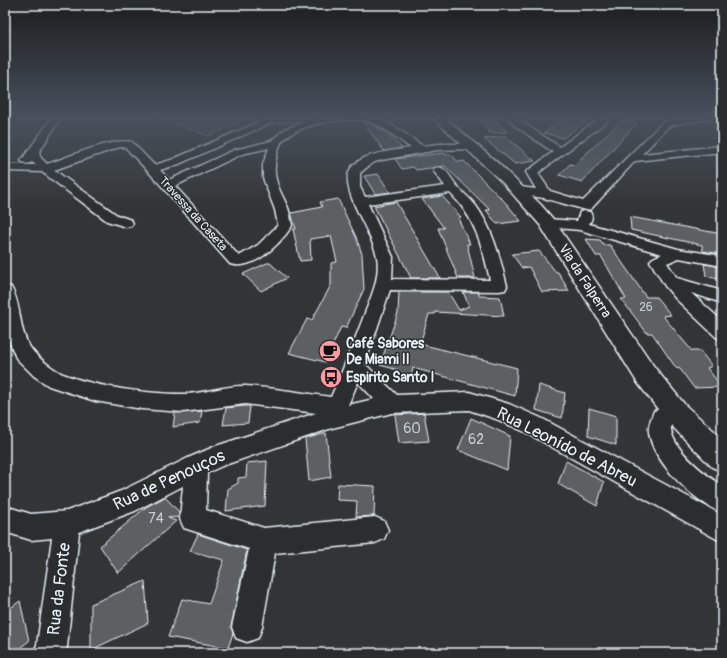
<svg xmlns="http://www.w3.org/2000/svg" width="727" height="658" viewBox="0 0 727 658" font-family="Pangolin,sans-serif">
<style>
.green{fill:#494d4f;stroke:#989fa4}
.building{fill:#5c6063;stroke:#e8f1f8}
.lines{fill:none;stroke-linecap:round;stroke-linejoin:round}
.minor-casing{stroke:#e8f1f8;stroke-width:3}
.major-casing{stroke:#e8f1f8;stroke-width:3}
.minor{fill:#2a2d2e;fill-rule:evenodd}
.major{fill:#2a2d2e;fill-rule:evenodd}
.labels{text-anchor:middle;dominant-baseline:central;stroke-width:3;stroke-linejoin:round;paint-order:stroke}
.far-street-label{font-size:12px;fill:#e8f1f8;stroke:#2a2d2e}
.number-label{font-size:12px;fill:#c5cdd3}
.street-label{font-size:14px;fill:#e8f1f8;stroke:#2a2d2e}
.poi-label{font-size:14px;font-weight:bold;fill:#e8f1f8;stroke:#2a2d2e;text-anchor:start}
.near-number-label{font-size:14px;fill:#c5cdd3}
.near-street-label{font-size:17px;fill:#e8f1f8;stroke:#2a2d2e}
</style>
<rect width="100%" height="100%" fill="#323536"/>
<filter id="ink" filterUnits="userSpaceOnUse"><feTurbulence type="fractalNoise" baseFrequency=".025" numOctaves="2"/><feDisplacementMap in="SourceGraphic" scale="8" xChannelSelector="R" yChannelSelector="G"/><feConvolveMatrix kernelMatrix="1 2 1 2 8 2 1 2 1" color-interpolation-filters="sRGB"/></filter>
<g filter="url(#ink)">
<polygon class="green" points="157,116 253,116 209,136 155,117"/>
<g class="building">
<polygon points="566,117 585,122 563,138 544,133"/>
<polygon points="494,119 507,132 490,133 480,122"/>
<polygon points="622,120 637,123 582,182 559,175 570,164 574,165"/>
<polygon points="362,121 381,129 402,148 384,151"/>
<polygon points="505,136 535,161 515,164 484,139"/>
<polygon points="444,153 446,155 451,154 458,162 464,161 505,202 521,221 497,224 486,210 490,210 445,166 416,170 413,167 402,169 395,159"/>
<polygon points="378,174 390,192 375,194 364,176"/>
<polygon points="442,196 461,217 458,218 470,244 467,244 475,278 458,278 438,228 444,228 422,199"/>
<polygon points="338,199 356,237 362,254 364,289 346,328 341,327 325,362 289,353 307,319 312,320 331,285 331,263 337,262 331,236 310,239 311,260 300,261 293,229 296,229 291,213 322,207 320,202"/>
<polygon points="396,202 440,278 411,278 374,206"/>
<polygon points="630,217 722,234 722,254 703,251 702,245 631,230"/>
<polygon points="586,239 600,240 604,245 610,245 646,297 656,297 671,315 663,316 692,351 700,351 712,366 707,368 722,387 694,388 680,369 676,368 652,333 647,333 621,299 626,299 601,256 596,256"/>
<polygon points="539,251 556,272 558,272 569,291 542,292 529,267 522,268 512,254"/>
<polygon points="267,263 270,263 287,278 261,291 243,274"/>
<polygon points="704,264 722,267 722,280 706,276"/>
<polygon points="399,292 448,292 459,310 469,306 463,292 479,292 479,296 500,297 504,316 435,312 435,314 429,314 420,344 517,368 515,396 413,368 410,381 395,377 398,370 380,365 398,313"/>
<polygon points="539,385 565,393 562,418 536,410"/>
<polygon points="245,406 250,406 248,423 223,425 226,408"/>
<polygon points="589,408 616,416 616,445 588,436"/>
<polygon points="202,411 200,423 173,427 175,413"/>
<polygon points="424,413 429,441 399,443 395,415"/>
<polygon points="471,418 510,436 507,470 458,450"/>
<polygon points="326,433 331,477 309,481 305,439"/>
<polygon points="267,461 265,506 226,511 228,489 238,483 238,478 246,477 247,463"/>
<polygon points="566,461 604,482 597,506 558,484"/>
<polygon points="338,484 375,486 374,516 356,517 357,501 337,500"/>
<polygon points="165,497 179,512 179,517 168,518 176,521 118,573 100,546 146,507"/>
<polygon points="198,534 247,550 231,627 233,633 228,648 168,637 182,599 209,604 224,560 190,551"/>
<polygon points="145,581 148,623 91,650 91,604"/>
<polygon points="20,601 29,641 13,653 5,653 5,612"/>
</g>
<g class="lines">
<g class="minor-casing">
<g id="minor">
<path d="M53 116H62L39 152 41 158 47 164C66 158 114 137 132 142L154 165 171 160 266 119 279 116H313L317 119C328 116 365 113 375 117 392 124 408 136 423 146L438 144H474L475 146 474 148 470 149 438 150 381 160 372 163 360 173V187L365 197 445 186 433 170 435 168C446 165 450 178 457 186 463 193 470 198 476 206 493 229 500 258 507 286L505 290 499 291 390 290 365 364 397 395 469 392 509 404 541 418 722 515V542L525 432 496 419 469 410 392 413 332 428 222 466 207 473 206 510 264 528 375 517 384 521 388 530 384 539 375 543 275 553 262 627 258 638 247 642 236 638 232 627 249 549 184 528 180 519 183 486 135 511 79 532 67 647 65 653H33L37 645 52 538 31 540 5 532V506L31 514 67 511 121 491 188 458 216 446 316 413 245 404 183 412 142 409 95 401 49 386 34 376 16 358 14 353 5 330V285L11 287C22 305 18 329 30 347 35 356 54 370 63 374 95 387 148 394 183 394 204 394 225 385 246 386 274 388 303 393 331 397 342 372 352 347 362 321 369 301 381 279 377 257 374 236 341 192 349 172 356 153 394 151 411 148 398 139 383 126 368 121 350 115 288 125 280 145 278 149 275 161 275 165 273 181 282 194 288 208 290 214 291 220 292 226 280 244 254 271 230 264L158 182 125 147H120L54 170 117 215 131 220 133 223 131 226 126 227 107 221 42 172 5 171V165H36L32 162 27 164 21 161ZM287 121 305 122 285 129 271 141 234 150 169 180 160 170 179 164 271 123ZM269 148 263 164V178L275 210 278 225 258 245 239 256 175 186 242 154ZM450 193C475 217 483 248 490 280L392 279 393 257 368 204ZM358 382 374 399 348 405Z"/>
<polygon points="509,116 518,116 520,121 560,147 598,119 596,116 605,116 608,120 606,122 538,173 550,191 583,201 662,123 669,119 685,116 714,116 710,119 675,124 668,127 642,154 722,146 722,152 635,161 591,209 586,210 544,198 516,194 514,191 516,188 520,187 536,189 526,172 553,152 514,125 508,118"/>
<path d="M585 211 590 212C593 217 592 219 589 224L678 249 722 256V266L679 258 667 263 677 278 722 291V303L691 293 722 321V339L716 337 676 299 665 286 650 261 653 258 662 254 580 230 547 227 542 226 540 223 542 220 547 219 577 221 580 212Z"/>
<path d="M676 404 684 406 687 413 684 420 671 424C668 447 705 474 722 486V513C695 502 653 463 649 432 648 425 652 417 654 411Z"/>
</g>
</g>
<g class="major-casing">
<polygon id="major" points="431,116 443,116 499,164 541,205 553,219 655,368 685,405 722,438 722,471 712,467 667,421 637,382 540,225 503,183"/>
</g>
<use href="#minor" class="minor"/>
<use href="#major" class="major"/>
</g>
</g>
<linearGradient id="sky" x2="0" y2="1"><stop stop-color="#1c1d1e"/><stop offset="0.56" stop-color="#49515d"/><stop offset="1" stop-color="#49515d" stop-opacity="0"/></linearGradient>
<rect width="727" height="209" fill="url(#sky)"/>
<defs>
<g id="cafe-disc" transform="scale(1.15)"><circle r="9.5" fill="#ff9aa2" stroke="#2a2d2e"/><path d="M-5.5-4.5H6V0H3Q3 3.5 0 3.5H-2.5Q-5.5 3.5-5.5 0ZM3-3.2v2h1.7v-2ZM-6 4.5H4V6H-6Z" fill="#111"/></g>
<g id="bus-disc" transform="scale(1.15)"><circle r="9.5" fill="#ff9aa2" stroke="#2a2d2e"/><path d="M-5-6H5V4H4V6H2V4H-2V6H-4V4H-5ZM-3.5-4V0h7V-4ZM-3.5 1.2v1.5H-2V1.2ZM2 1.2v1.5H3.5V1.2Z" fill="#111"/></g>
</defs>
<g fill-rule="evenodd">
<use href="#cafe-disc" x="330" y="351"/>
<use href="#bus-disc" x="331" y="377"/>
</g>
<g class="labels">
<g class="far-street-label">
<text transform="translate(193 214) rotate(48)">Travessa da Caseta</text>
</g>
<g class="number-label">
<text x="646" y="307">26</text>
</g>
<g class="street-label">
<text transform="translate(585 281) rotate(57)">Via da Falperra</text>
</g>
<g class="poi-label">
<text x="346" y="343">Café Sabores<tspan x="346" dy="16">De Miami II</tspan></text>
<text x="346" y="377">Espirito Santo I</text>
</g>
<g class="near-number-label">
<text x="412" y="428">60</text>
<text x="476" y="439">62</text>
<text x="156" y="518">74</text>
</g>
<g class="near-street-label">
<text transform="translate(567 447) rotate(27)">Rua Leonído de Abreu</text>
<text transform="translate(169 480) rotate(-25)">Rua de Penouços</text>
<text transform="translate(59 589) rotate(-83)">Rua da Fonte</text>
</g>
</g>
<rect width="727" height="658" fill="none" stroke="#2a2d2e" stroke-width="20"/>
<rect x="10" y="10" width="707" height="638" fill="none" stroke="#e8f1f8" stroke-width="1.5" filter="url(#ink)"/>
</svg>
